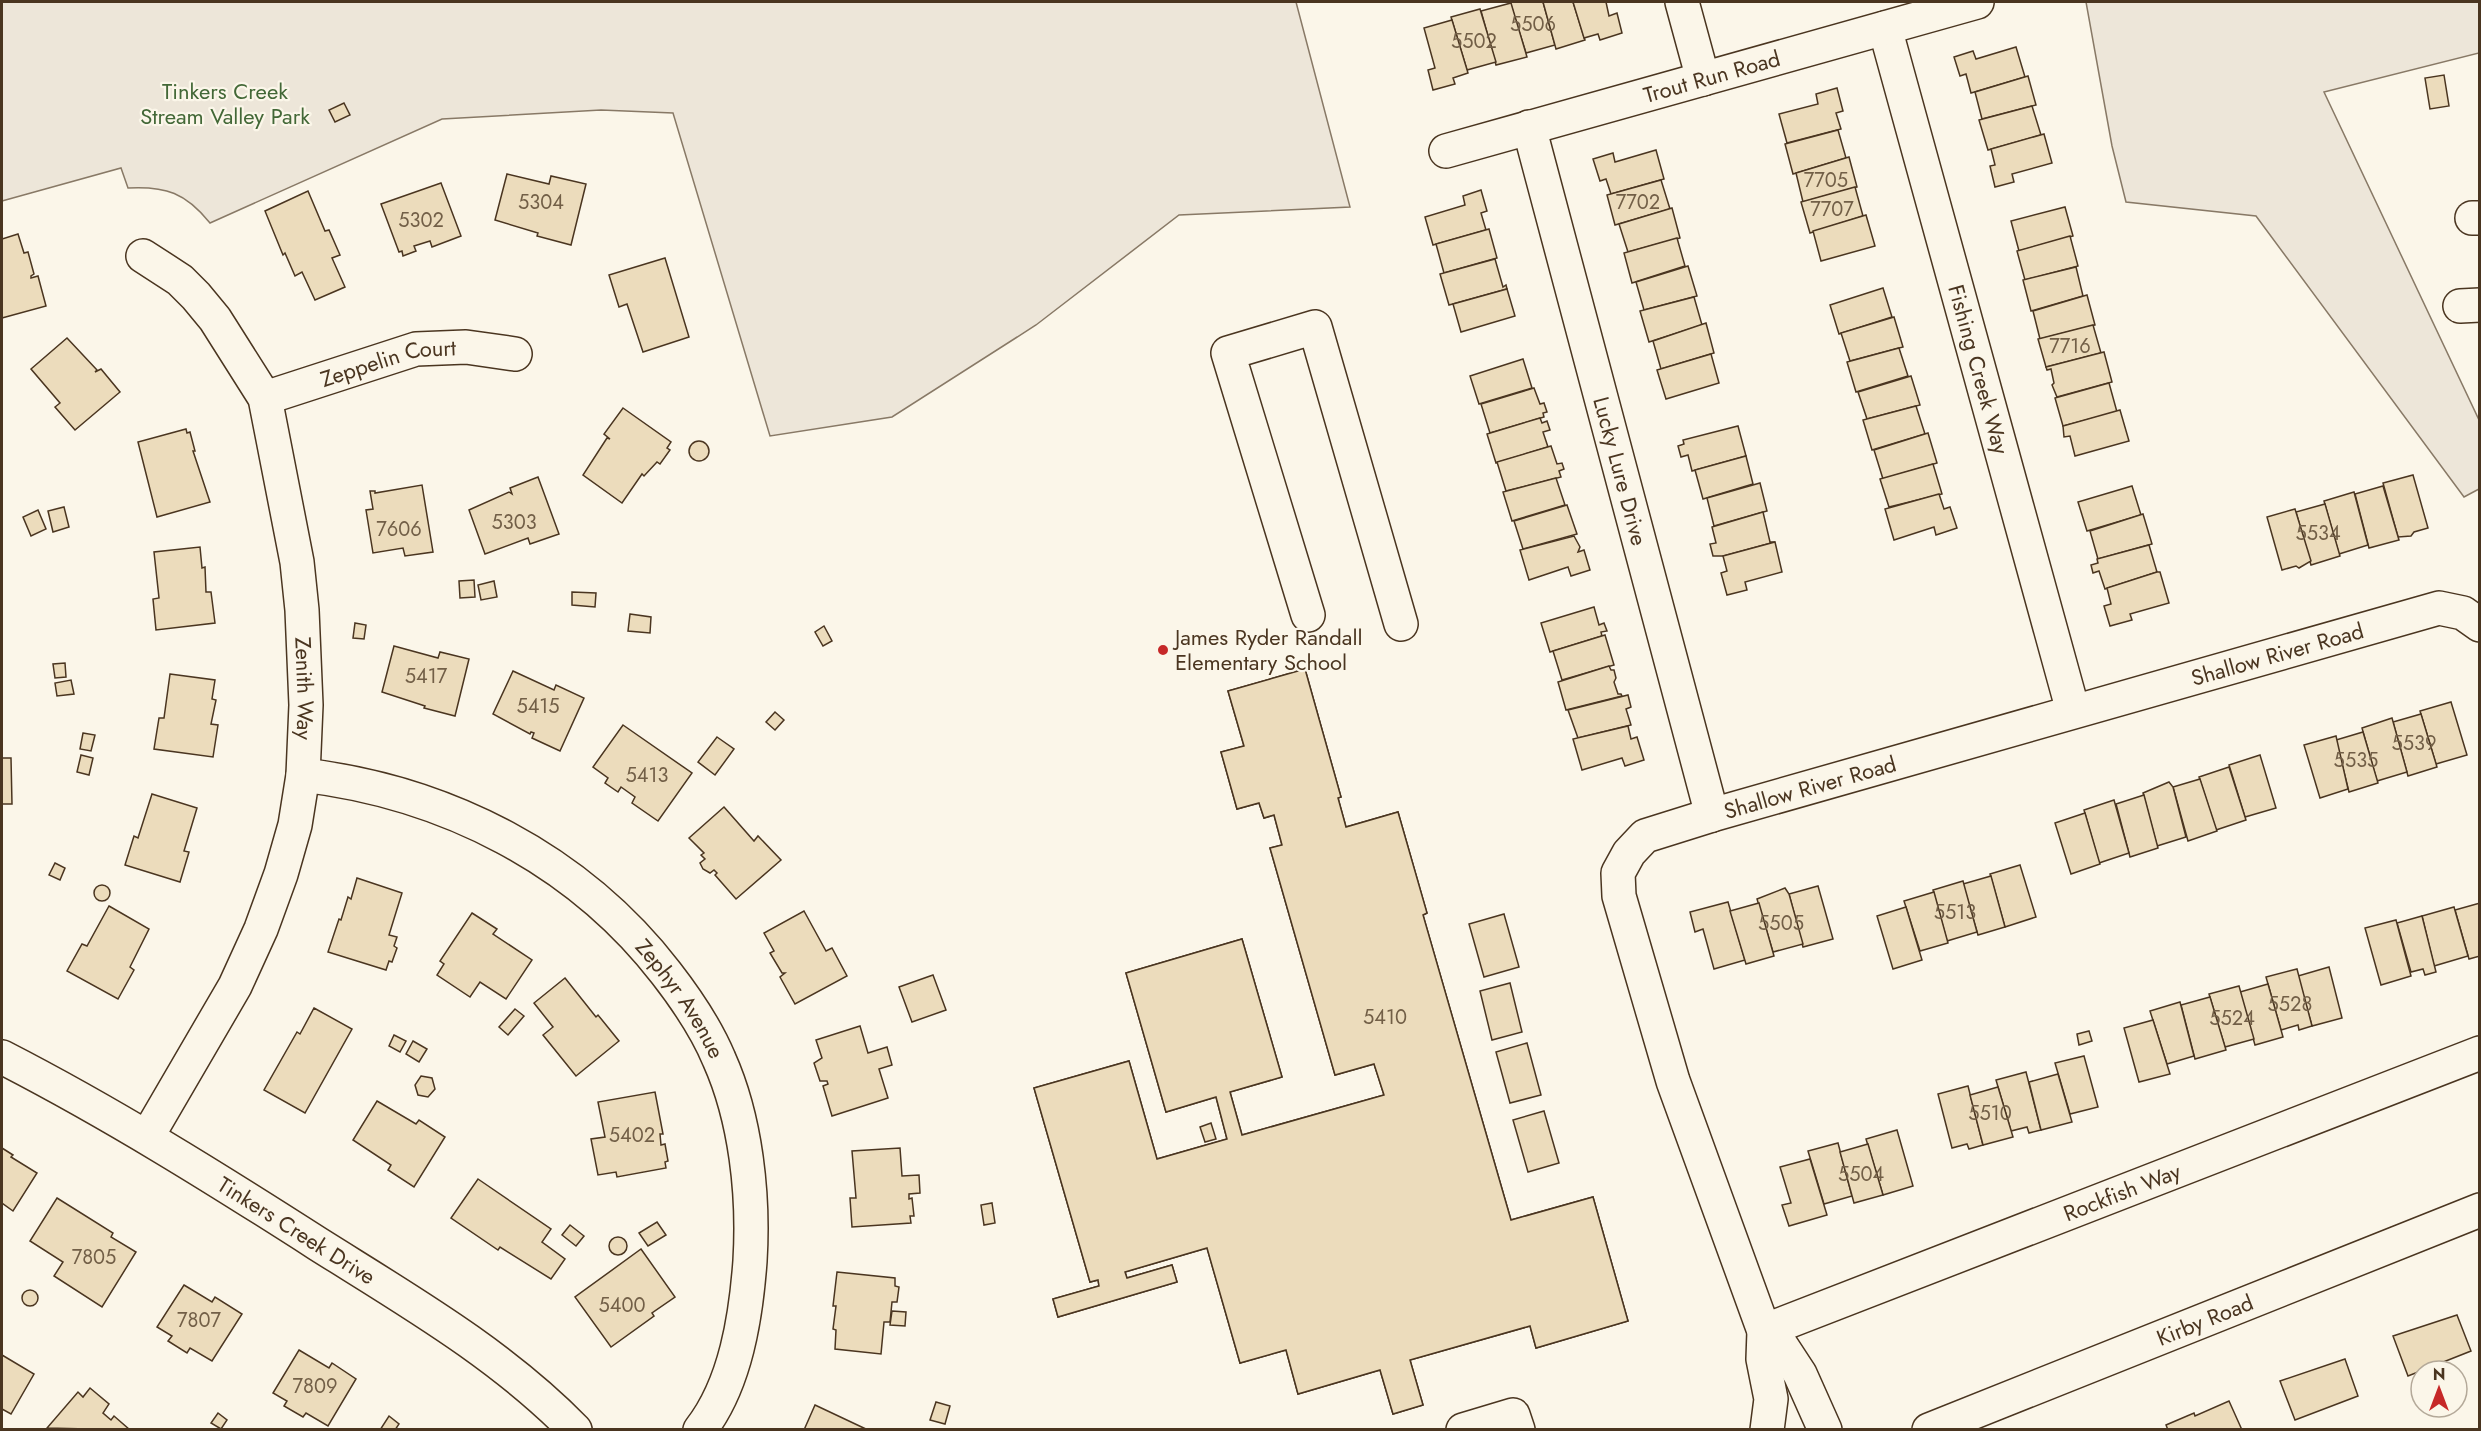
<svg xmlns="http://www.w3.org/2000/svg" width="2481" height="1431" viewBox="0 0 2481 1431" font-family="Jost,sans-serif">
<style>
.green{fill:#ede6d9;stroke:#887966;stroke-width:1.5}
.building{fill:#ecdcbc;stroke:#4a3520;stroke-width:1.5;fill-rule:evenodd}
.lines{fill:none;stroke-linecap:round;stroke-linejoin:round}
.minor-casing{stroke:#4a3520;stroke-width:36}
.major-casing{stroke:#4a3520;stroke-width:36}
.minor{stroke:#fbf6e9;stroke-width:33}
.major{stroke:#fbf6e9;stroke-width:33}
.poi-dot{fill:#c62828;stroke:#fbf6e9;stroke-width:2}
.labels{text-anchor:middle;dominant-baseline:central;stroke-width:4.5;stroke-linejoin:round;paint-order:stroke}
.number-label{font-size:20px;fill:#725f47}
.street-label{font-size:22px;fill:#4a3520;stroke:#fbf6e9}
.park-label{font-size:22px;fill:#436837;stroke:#fbf6e9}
.poi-label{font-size:22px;fill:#4a3520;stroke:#fbf6e9;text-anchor:start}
</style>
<rect width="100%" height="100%" fill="#fbf6e9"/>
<g class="green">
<path d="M2 2H1296L1350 207 1179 215 1036 325 892 417 770 436 673 113 601 110 442 119 210 223C186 193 166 186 128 188L121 168 2 201Z"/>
<polygon points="2086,2 2479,2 2479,53 2324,92 2479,420 2479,489 2464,497 2256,216 2126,202 2112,146"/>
</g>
<g class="building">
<polygon points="1510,2 1543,2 1555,45 1526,53"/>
<polygon points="1543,2 1573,2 1585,40 1556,49"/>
<polygon points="1573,2 1606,2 1609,16 1617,13 1622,33 1600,40 1598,34 1584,38"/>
<polygon points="1511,3 1527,57 1496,65 1481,11"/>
<polygon points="1480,9 1496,62 1467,70 1451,17"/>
<polygon points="1452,20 1468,73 1453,78 1455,84 1433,90 1428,70 1435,68 1424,28"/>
<polygon points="2016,47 2025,77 1971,93 1966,74 1960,76 1954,57 1973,51 1976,59"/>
<polygon points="2444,75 2449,106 2430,109 2425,78"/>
<polygon points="2028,76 2036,105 1982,119 1975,92"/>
<polygon points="1837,88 1843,111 1836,113 1841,129 1787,143 1779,114 1818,104 1816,94"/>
<polygon points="344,103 350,115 335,122 329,110"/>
<polygon points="2032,106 2041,135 1988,150 1979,120"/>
<polygon points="1838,130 1846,158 1793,174 1785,144"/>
<polygon points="2044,134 2052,163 2012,174 2014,182 1995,187 1990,166 1995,165 1991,149"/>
<polygon points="1656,150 1664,179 1611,194 1606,179 1600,181 1593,159 1613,153 1615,162"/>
<polygon points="1849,157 1857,187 1803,202 1796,173"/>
<polygon points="507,174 549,184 551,176 586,184 571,245 537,236 538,233 495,220"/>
<polygon points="1661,180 1670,209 1615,225 1607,195"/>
<polygon points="441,183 461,236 432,247 430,241 414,246 416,251 403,256 402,251 399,252 381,204"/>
<polygon points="1855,187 1863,216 1810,233 1801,202"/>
<polygon points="1481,190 1487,211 1481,213 1486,230 1433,245 1425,217 1465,205 1463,196"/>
<polygon points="308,191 325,231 329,230 340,255 332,258 345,287 315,300 302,272 295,276 285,253 283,255 265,211"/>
<polygon points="2065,207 2073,236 2019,251 2011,221"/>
<polygon points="1672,208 1680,238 1628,252 1619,224"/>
<polygon points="1866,215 1875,246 1821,261 1813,231"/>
<polygon points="1489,229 1497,258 1444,273 1436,244"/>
<polygon points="18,234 24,253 28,252 34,274 31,276 31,278 38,276 46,306 2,318 2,239"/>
<polygon points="2070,236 2078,266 2025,280 2017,251"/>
<polygon points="1677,238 1685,266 1632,283 1624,253"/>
<polygon points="665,258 689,337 643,352 627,304 619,307 609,275"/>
<polygon points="1495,259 1503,287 1506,285 1507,289 1449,305 1440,274"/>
<polygon points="1688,266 1697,296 1644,310 1636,282"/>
<polygon points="2076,267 2083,296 2031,311 2023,280"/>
<polygon points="1883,288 1892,317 1839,334 1830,305"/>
<polygon points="1507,289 1515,316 1461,332 1453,304"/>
<polygon points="2087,295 2095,325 2040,339 2033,311"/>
<polygon points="1694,297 1702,325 1649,342 1640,311"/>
<polygon points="1894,317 1903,347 1850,361 1841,333"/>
<polygon points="1706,323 1714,353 1661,369 1653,341"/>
<polygon points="2093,325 2101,353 2046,367 2038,339"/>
<polygon points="67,338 97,370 95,372 101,369 120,392 75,430 55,407 60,403 31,369"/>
<polygon points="1899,348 1908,376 1856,392 1847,362"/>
<polygon points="2104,352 2112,382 2057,397 2052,385 2054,383 2051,369 2047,370 2046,367"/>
<polygon points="1711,354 1719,383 1666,399 1657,370"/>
<polygon points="1523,359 1532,388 1479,404 1470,376"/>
<polygon points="1911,376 1920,405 1867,419 1858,392"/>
<polygon points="2109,383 2117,412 2063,426 2055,398"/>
<polygon points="1534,388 1540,404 1544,403 1547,412 1543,413 1544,417 1490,433 1481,404"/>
<polygon points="1916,406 1925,434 1872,450 1863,420"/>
<polygon points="623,408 671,442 667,448 670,450 660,464 657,462 644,476 642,474 622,503 583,475 607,438 610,439 604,434"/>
<polygon points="2120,410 2129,441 2075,456 2070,436 2064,437 2063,426"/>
<polygon points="1540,418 1542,423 1547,421 1550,430 1543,432 1548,447 1496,463 1487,434"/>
<polygon points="1738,426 1746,456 1692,471 1688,455 1681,457 1678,446 1684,444 1683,440"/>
<polygon points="186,429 187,433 190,432 195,451 193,451 210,502 157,517 138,442"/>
<polygon points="1928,433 1937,463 1883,479 1874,450"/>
<circle cx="699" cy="451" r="10"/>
<polygon points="1551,446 1557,464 1562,463 1564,469 1559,471 1561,477 1506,491 1497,462"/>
<polygon points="1746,456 1753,484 1703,499 1695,470"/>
<polygon points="1933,464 1942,494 1889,507 1880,479"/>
<polygon points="2413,475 2428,528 2414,532 2411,536 2398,537 2383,483"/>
<polygon points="538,477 559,534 530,544 528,538 485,554 469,510 509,492 512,494 510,488"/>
<polygon points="1556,478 1565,505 1512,521 1503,492"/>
<polygon points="1760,483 1767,511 1714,526 1707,498"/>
<polygon points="422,485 433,552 405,556 403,548 373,553 366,510 373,509 370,491 375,491 375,493"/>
<polygon points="2132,486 2141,515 2087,531 2078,502"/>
<polygon points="2383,486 2399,540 2369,548 2355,494"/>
<polygon points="2354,492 2368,545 2339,554 2324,501"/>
<polygon points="1939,494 1944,509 1950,507 1957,528 1936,535 1934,527 1894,540 1885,509"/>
<polygon points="2325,504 2340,556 2311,565 2296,512"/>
<polygon points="1567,505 1577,534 1523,549 1514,521"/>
<polygon points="64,507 69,527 53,532 48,511"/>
<polygon points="2295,509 2311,561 2299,568 2296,566 2282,570 2267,517"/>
<polygon points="38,510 46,529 31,536 23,517"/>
<polygon points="1763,512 1770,542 1775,542 1723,556 1713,556 1710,544 1716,543 1712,527"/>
<polygon points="2143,514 2152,544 2098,559 2090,531"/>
<polygon points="1574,536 1580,547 1578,552 1584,550 1590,570 1571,576 1568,567 1529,580 1520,550"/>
<polygon points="1775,542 1782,572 1745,582 1747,590 1727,595 1721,573 1727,571 1723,556"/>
<polygon points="2149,545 2157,572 2105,589 2099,571 2093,573 2091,565 2098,563 2097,559"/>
<polygon points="200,547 202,568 205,567 206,592 211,592 215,623 156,630 153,599 159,598 154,552"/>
<polygon points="2157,572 2160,572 2169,603 2130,614 2132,620 2110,626 2104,606 2111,604 2107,588"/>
<polygon points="474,580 475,597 460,598 459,581"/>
<polygon points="494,581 497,597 481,600 478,585"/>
<polygon points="572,592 596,593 595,607 572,605"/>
<polygon points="1594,607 1599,625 1604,623 1607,631 1601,632 1602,636 1550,652 1541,623"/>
<polygon points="630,614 651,617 650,633 628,631"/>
<polygon points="355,623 366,625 364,639 353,638"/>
<polygon points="824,626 832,641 823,646 815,632"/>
<polygon points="1605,635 1614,665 1562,680 1553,651"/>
<polygon points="394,646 438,658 440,652 469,659 455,716 424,708 425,706 382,692"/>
<polygon points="65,663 66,677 55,678 53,664"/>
<polygon points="1609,666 1611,670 1614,670 1616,678 1614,682 1618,694 1621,694 1622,696 1566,710 1558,682"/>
<path d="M1305 669 1341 797 1338 798 1346 827 1398 812 1427 913 1423 915 1511 1220 1593 1197 1628 1321 1536 1348 1530 1326 1410 1360 1423 1405 1393 1414 1380 1370 1298 1394 1286 1350 1240 1363 1207 1248 1125 1272 1127 1278 1172 1265 1177 1282 1058 1317 1053 1299 1099 1286 1098 1280 1090 1282 1034 1088 1129 1061 1157 1159 1227 1139 1216 1097 1166 1112 1126 973 1242 939 1282 1077 1230 1092 1242 1135 1384 1095 1374 1064 1335 1075 1270 848 1282 845 1274 815 1264 818 1259 803 1237 809 1221 752 1244 746 1228 691ZM1375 1215 1394 1280 1347 1294 1328 1228Z"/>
<polygon points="1305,669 1341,797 1338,798 1346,827 1398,812 1427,913 1423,915 1511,1220 1593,1197 1628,1321 1536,1348 1530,1326 1410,1360 1423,1405 1393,1414 1380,1370 1298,1394 1286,1350 1240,1363 1207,1248 1125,1272 1127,1278 1172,1265 1177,1282 1058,1317 1053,1299 1099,1286 1098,1280 1090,1282 1034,1088 1129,1061 1157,1159 1227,1139 1216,1097 1166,1112 1126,973 1242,939 1282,1077 1230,1092 1242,1135 1384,1095 1374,1064 1335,1075 1270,848 1282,845 1274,815 1264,818 1259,803 1237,809 1221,752 1244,746 1228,691"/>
<polygon points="513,671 554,690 556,685 584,698 560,751 532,738 534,733 531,732 530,734 493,714"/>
<polygon points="170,674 215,680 212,699 216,700 211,724 218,725 213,757 154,749 159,718 164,718"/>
<polygon points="71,680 74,694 57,696 55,683"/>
<polygon points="1628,695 1631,707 1626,709 1631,725 1578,738 1568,710"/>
<polygon points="2451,702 2467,755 2436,764 2420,711"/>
<polygon points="775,712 784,720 775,730 766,722"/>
<polygon points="2421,714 2437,767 2408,776 2393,722"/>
<polygon points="2392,718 2407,772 2377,781 2362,728"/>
<polygon points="623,725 692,773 658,821 632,803 635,797 621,787 618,792 605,783 608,778 593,767"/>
<polygon points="1628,726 1631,739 1637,737 1644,760 1625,766 1622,758 1582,770 1573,739"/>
<polygon points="2363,732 2378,783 2349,792 2336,740"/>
<polygon points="83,733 95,735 91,751 80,749"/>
<polygon points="2336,736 2348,789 2320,798 2304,745"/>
<polygon points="717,737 734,749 715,775 698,762"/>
<polygon points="81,755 93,758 89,775 77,772"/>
<polygon points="2260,755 2276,808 2245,817 2229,765"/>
<polygon points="2,758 11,758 12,804 2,804"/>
<polygon points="2229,767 2246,820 2216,830 2199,777"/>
<polygon points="2200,779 2217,831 2188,841 2173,787"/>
<polygon points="2169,782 2173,787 2186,837 2157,846 2143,793"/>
<polygon points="152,794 197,808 184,851 189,852 180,882 125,865 134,836 138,838"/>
<polygon points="2144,795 2158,848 2130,857 2116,804"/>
<polygon points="2114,800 2129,853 2099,863 2084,810"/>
<polygon points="724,807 754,841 758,836 781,860 736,899 715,875 717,873 714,870 710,873 703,869 700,863 705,859 701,855 704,853 689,838"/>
<polygon points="2085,813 2100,864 2071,874 2055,823"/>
<polygon points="55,863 65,868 60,880 49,875"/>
<polygon points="2020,865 2036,917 2005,927 1990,874"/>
<polygon points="1991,876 2005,927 1978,935 1963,884"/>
<polygon points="357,878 402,893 389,935 397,937 394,946 397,948 392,962 389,961 386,970 328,952 339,919 341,920 348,897 351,899"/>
<polygon points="1963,881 1977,932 1947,941 1933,890"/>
<circle cx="102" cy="893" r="8"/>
<polygon points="1818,886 1833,939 1803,947 1789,894"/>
<polygon points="1785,888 1789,894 1803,944 1773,952 1757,899"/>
<polygon points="1934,892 1948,943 1920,951 1904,901"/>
<polygon points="1728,902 1745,960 1714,969 1703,929 1695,932 1690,912"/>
<polygon points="1759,903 1774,956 1746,964 1730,911"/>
<polygon points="2480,903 2480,956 2469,959 2455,910"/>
<polygon points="109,906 149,929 130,967 134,970 118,999 67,971 82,944 87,946"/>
<polygon points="1906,907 1922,960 1893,969 1877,916"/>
<polygon points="2454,907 2468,956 2434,966 2422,916"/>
<polygon points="804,911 826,951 832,948 847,976 795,1004 780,977 785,973 782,973 770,953 774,951 764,933"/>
<polygon points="472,913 497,929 493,934 532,960 506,999 480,982 470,997 437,975 444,964 440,961"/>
<polygon points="1504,914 1519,967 1484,977 1469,924"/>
<polygon points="2422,916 2436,972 2425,975 2423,969 2411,972 2397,923"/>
<polygon points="2396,920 2411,976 2381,985 2365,928"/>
<polygon points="2329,967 2342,1018 2312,1026 2298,976"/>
<polygon points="2297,969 2312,1026 2299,1030 2298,1025 2281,1030 2266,977"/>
<polygon points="933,975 946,1010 912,1022 899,987"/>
<polygon points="565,978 596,1017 598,1015 619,1041 576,1076 543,1035 553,1027 534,1003"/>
<polygon points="1510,983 1522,1032 1492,1040 1480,991"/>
<polygon points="2268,984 2283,1037 2255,1045 2240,992"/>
<polygon points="2239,986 2254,1039 2225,1047 2209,994"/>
<polygon points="2210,997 2226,1050 2195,1059 2181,1005"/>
<polygon points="2180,1002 2194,1056 2167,1064 2150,1011"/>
<polygon points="314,1008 352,1029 305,1113 264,1090 297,1032 300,1034"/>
<polygon points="515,1009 524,1016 508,1035 499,1027"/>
<polygon points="2153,1020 2170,1074 2139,1082 2124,1028"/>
<polygon points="860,1026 868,1053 887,1047 892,1065 879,1069 888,1098 832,1116 823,1086 828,1084 827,1081 820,1081 814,1063 822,1058 816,1040"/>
<polygon points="2089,1031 2092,1041 2079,1045 2077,1034"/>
<polygon points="394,1035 406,1041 400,1052 389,1046"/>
<polygon points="413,1041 427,1049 419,1062 406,1054"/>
<polygon points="1527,1043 1541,1095 1510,1103 1496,1052"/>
<polygon points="2084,1056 2098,1107 2070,1114 2055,1063"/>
<polygon points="2026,1072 2041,1130 2029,1133 2027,1127 2011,1131 1996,1080"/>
<polygon points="2058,1074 2072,1122 2041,1130 2029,1082"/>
<polygon points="421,1076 432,1078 435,1089 428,1097 418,1095 415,1085"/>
<polygon points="1968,1086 1983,1145 1969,1149 1967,1144 1952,1148 1938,1094"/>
<polygon points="1998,1087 2013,1137 1983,1145 1970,1095"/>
<polygon points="655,1092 663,1134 660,1134 661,1145 665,1144 668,1161 665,1162 666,1168 617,1177 616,1172 598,1175 591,1139 605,1137 598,1102"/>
<polygon points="377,1101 416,1124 419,1120 445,1137 414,1187 388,1170 391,1165 353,1140"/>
<polygon points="1544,1111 1559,1163 1528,1172 1513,1120"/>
<polygon points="1211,1123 1216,1139 1205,1142 1200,1127"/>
<polygon points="1897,1130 1913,1186 1883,1195 1866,1139"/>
<polygon points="1838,1143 1852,1196 1824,1204 1808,1151"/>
<polygon points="1868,1144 1883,1195 1854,1203 1840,1152"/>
<polygon points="2,1148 13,1155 11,1157 37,1173 13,1211 2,1203"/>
<polygon points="900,1148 902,1176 919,1175 920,1193 909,1194 909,1199 912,1198 914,1216 910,1216 911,1223 852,1227 850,1198 856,1198 852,1151"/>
<polygon points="1810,1159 1827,1215 1789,1226 1782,1205 1791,1203 1780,1167"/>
<polygon points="478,1179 551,1229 542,1242 565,1259 551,1279 500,1247 498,1250 451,1218"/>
<polygon points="57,1198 113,1233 111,1237 136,1252 102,1307 54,1276 63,1262 30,1241"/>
<polygon points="992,1203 995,1223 984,1225 981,1205"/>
<polygon points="657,1222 666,1235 648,1246 639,1233"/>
<polygon points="570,1225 584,1236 576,1246 562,1235"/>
<circle cx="618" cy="1246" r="9"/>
<polygon points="641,1249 675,1297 652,1313 654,1316 611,1347 575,1297"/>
<polygon points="837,1272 895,1278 895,1286 899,1287 897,1302 892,1302 890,1322 884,1322 881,1354 835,1349 836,1330 833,1329 836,1306 833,1306"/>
<polygon points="184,1285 212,1302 215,1297 242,1314 212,1361 190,1348 187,1353 168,1341 172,1336 157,1327"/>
<circle cx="30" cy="1298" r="8"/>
<polygon points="892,1311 906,1312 905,1326 890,1325"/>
<polygon points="2457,1315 2471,1351 2408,1376 2393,1336"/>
<polygon points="299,1350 329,1368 332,1363 356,1379 328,1426 306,1413 303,1417 284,1406 287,1401 273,1393"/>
<polygon points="2,1355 34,1374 11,1414 2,1409"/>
<polygon points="2345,1359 2358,1396 2295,1420 2280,1381"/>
<polygon points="90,1388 109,1404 103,1413 111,1420 114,1416 130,1430 47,1428 78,1392 83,1397"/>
<polygon points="2229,1401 2242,1430 2168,1430 2166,1425 2194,1413 2195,1416"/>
<polygon points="936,1402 950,1406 945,1424 930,1420"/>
<polygon points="815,1405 868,1430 804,1430"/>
<polygon points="218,1413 227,1420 221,1429 211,1423"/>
<polygon points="389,1416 399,1424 395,1430 380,1430"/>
</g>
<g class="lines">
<g class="minor-casing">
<g id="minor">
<polyline points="1682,2 1703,79"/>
<path id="s1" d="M1885 28 2073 711"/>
<path id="s2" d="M1529 127 1712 815"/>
<path id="s3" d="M1446 151 1977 2"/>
<polyline points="2472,218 2480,218"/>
<path id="s4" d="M143 256 180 280 196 296 215 319 265 398 297 562 302 610 306 705 303 775 295 825 281 874 261 929 235 986 147 1137"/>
<polyline points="2460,306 2480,305"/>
<path id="s5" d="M265 398 416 349 466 347 515 354"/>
<polyline points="1308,615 1228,353 1315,327 1401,624"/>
<path id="s6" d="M303 775C446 792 578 859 666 973 687 1000 706 1028 719 1059 746 1119 754 1195 750 1261 746 1316 736 1384 700 1430"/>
<path id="s7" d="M2 1057C111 1113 215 1178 318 1244 407 1300 501 1354 575 1430"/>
<path id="s8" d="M1764 1331 2480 1053"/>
<polyline points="1764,1331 1781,1345 1800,1374 1825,1430"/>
<polyline points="1463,1430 1513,1415 1518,1430"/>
<path id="s9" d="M1767 1430 1771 1399 1763 1359 1764 1331 1673 1081 1619 896 1618 873 1629 853 1645 836 1712 815 2439 608 2463 613 2480 625"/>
</g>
</g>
<g class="major-casing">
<g id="major">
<path id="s10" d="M1929 1430 2480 1210"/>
</g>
</g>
<use href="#minor" class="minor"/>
<use href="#major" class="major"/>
</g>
<circle class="poi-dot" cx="1163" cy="650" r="6"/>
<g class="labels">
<g class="number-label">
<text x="1533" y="24">5506</text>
<text x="1474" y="41">5502</text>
<text x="1826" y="180">7705</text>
<text x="541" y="202">5304</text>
<text x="1638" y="202">7702</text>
<text x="1832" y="209">7707</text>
<text x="421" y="220">5302</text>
<text x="2070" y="346">7716</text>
<text x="514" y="522">5303</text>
<text x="399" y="529">7606</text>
<text x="2318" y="533">5534</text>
<text x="426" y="676">5417</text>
<text x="538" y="706">5415</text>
<text x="2414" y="743">5539</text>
<text x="2356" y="760">5535</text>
<text x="647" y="775">5413</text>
<text x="1955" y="912">5513</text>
<text x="1781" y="923">5505</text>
<text x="2290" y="1004">5528</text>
<text x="1385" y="1017">5410</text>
<text x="2232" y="1018">5524</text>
<text x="1990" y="1113">5510</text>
<text x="632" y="1135">5402</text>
<text x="1861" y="1174">5504</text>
<text x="94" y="1257">7805</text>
<text x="622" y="1305">5400</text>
<text x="199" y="1320">7807</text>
<text x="315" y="1386">7809</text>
</g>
<g class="street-label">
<text stroke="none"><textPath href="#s3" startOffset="276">Trout Run Road</textPath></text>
<text stroke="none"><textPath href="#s5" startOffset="129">Zeppelin Court</textPath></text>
<text stroke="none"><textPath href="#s1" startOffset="354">Fishing Creek Way</textPath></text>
<text stroke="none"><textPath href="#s2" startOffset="356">Lucky Lure Drive</textPath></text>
<text stroke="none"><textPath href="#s9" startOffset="1286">Shallow River Road</textPath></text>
<text stroke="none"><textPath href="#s4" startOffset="484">Zenith Way</textPath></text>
<text stroke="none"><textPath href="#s9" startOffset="800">Shallow River Road</textPath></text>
<text stroke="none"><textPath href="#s6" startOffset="454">Zephyr Avenue</textPath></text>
<text stroke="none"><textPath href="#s8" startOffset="384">Rockfish Way</textPath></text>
<text stroke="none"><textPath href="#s7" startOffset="342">Tinkers Creek Drive</textPath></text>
<text stroke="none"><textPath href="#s10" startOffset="297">Kirby Road</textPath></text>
</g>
<g class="park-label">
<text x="225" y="91">Tinkers Creek<tspan x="225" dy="25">Stream Valley Park</tspan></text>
</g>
<g class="poi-label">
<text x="1175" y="637">James Ryder Randall<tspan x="1175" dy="25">Elementary School</tspan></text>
</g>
</g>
<rect width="2481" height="1431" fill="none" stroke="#4a3520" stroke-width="6"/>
<g transform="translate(2439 1389)"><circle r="28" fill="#fbf6e9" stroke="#b4a999" stroke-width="1.5"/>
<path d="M0-4.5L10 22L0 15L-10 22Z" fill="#c62828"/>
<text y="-9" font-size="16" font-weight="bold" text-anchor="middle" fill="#4a3520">N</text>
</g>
</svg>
